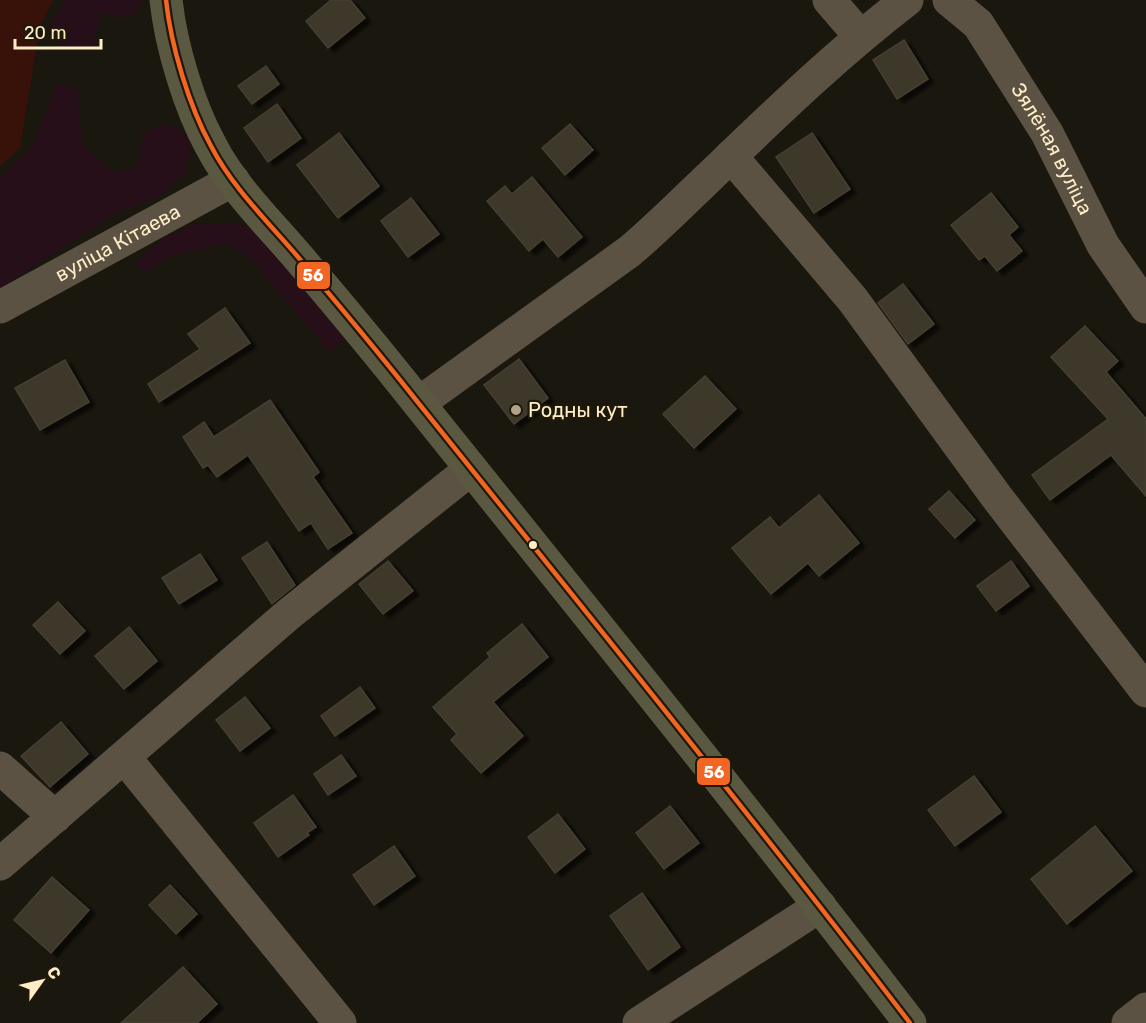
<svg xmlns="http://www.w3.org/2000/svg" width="1146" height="1023" viewBox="0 0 1146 1023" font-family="Rubik,sans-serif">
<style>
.green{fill:#260f19}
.water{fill:#381208}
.building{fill:#3d382c;stroke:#453f31;stroke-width:1.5;filter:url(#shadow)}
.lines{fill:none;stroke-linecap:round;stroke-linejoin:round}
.minor{stroke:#5b5243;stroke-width:33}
.major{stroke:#5b5841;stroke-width:33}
.bus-1-casing{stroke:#1e190b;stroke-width:9}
.bus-1{stroke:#f26522;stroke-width:4.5}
.poi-dot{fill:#afa287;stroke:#1e190b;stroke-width:2}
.bus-dot{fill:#ffedc8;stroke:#1e190b;stroke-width:2}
.labels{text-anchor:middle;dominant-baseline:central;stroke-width:4.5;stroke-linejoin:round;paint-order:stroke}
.street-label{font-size:20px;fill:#ffedc8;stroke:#1e190b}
.poi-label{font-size:20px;fill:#ffedc8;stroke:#1e190b;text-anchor:start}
.line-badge{stroke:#1e190b;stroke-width:2}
.badge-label{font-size:16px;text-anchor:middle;font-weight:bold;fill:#fff}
</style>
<defs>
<filter id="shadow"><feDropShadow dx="6" dy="4" stdDeviation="1.5" flood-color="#0009"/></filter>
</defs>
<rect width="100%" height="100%" fill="#1a170f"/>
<g class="green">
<polygon points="65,0 141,0 141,7 129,18 101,13 92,49 64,48 48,31"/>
<polygon points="56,83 77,88 83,146 114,173 138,165 143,134 162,124 178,128 191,141 186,173 157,198 116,213 0,288 0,179 33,146"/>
<polygon points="234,223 263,232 346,339 330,352 248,256 225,243 168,257 144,272 136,262 161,239 195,224"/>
</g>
<polygon class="water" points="0,0 53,0 40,26 20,148 0,166"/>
<g class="building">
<polygon points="331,0 350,0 365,18 328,48 306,21"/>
<polygon points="904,40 928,79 897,99 873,60"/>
<polygon points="266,66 279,84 252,104 238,86"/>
<polygon points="277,104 301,138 268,162 244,128"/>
<polygon points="570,124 593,150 565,175 542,148"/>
<polygon points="339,133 379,186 338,218 297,165"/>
<polygon points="812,133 850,189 814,213 776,157"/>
<polygon points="532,177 582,237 558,257 543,239 529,251 487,201 505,186 512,194"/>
<polygon points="991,193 1018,227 1009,235 1022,251 997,271 985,256 979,260 951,225"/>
<polygon points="411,198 439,234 408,257 381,221"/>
<polygon points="903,284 934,324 908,344 878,303"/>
<polygon points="225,308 250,343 159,402 148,384 200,349 188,334"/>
<polygon points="1085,326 1118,361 1106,372 1146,419 1146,496 1111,455 1050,500 1032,475 1108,419 1051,357"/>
<polygon points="519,359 548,398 514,424 484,385"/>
<polygon points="65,360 89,402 40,430 15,388"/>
<polygon points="705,376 736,409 694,448 663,414"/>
<polygon points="270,400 319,472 313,477 352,533 328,549 311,523 299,531 248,455 217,477 208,465 203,468 183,437 204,422 214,437"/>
<polygon points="949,491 975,520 955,538 929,509"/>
<polygon points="819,495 859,543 819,576 808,563 771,594 732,548 770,517 779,528"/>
<polygon points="267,542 295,585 272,604 242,558"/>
<polygon points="200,554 217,580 179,604 162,578"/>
<polygon points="388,561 413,591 383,614 359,584"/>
<polygon points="1011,561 1029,586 996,611 977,586"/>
<polygon points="58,602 85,631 60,654 33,625"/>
<polygon points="522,624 548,657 493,702 523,736 481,773 451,740 457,734 433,707 490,657 487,653"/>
<polygon points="129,627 157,661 124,689 95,656"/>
<polygon points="360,687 375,708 335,736 321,716"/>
<polygon points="245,697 270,728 240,751 216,720"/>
<polygon points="61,722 88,754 50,787 21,756"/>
<polygon points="341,755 356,776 328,795 314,774"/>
<polygon points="974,776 1001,812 955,846 928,810"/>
<polygon points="293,795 316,827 307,833 309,835 278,857 254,823"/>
<polygon points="670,806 699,843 664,869 636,833"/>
<polygon points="558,814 585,849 555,873 528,837"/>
<polygon points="1095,826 1132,871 1067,924 1031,879"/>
<polygon points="394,846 415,876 374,905 353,875"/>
<polygon points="52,877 89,910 51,953 14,920"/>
<polygon points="170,885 197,914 176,934 149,905"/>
<polygon points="642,893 680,947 648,970 610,916"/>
<polygon points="183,967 217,1004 197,1023 121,1023"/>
</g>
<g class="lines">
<g class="minor">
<polyline points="829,0 860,36"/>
<path id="s1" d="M949 0 978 24 1047 133 1103 245 1146 307"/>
<polyline points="731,156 853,300 996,496 1146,691"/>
<path id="s2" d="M0 307 233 180"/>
<path d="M419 403 630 251C662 224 692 193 723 164 782 107 842 50 907 0"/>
<polyline points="125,758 340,1023"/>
<polyline points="0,768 55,817"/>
<polyline points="0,864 290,613 471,469"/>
<polyline points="639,1023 820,906"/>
<polyline points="1128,1023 1146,1009"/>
</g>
<path class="major" d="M166 0C171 46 189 106 211 146 232 187 268 222 298 257 338 304 378 352 416 400 582 607 749 813 910 1023"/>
<g class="bus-1-casing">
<path id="bus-1" d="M166 0C171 46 189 106 211 146 232 187 268 222 298 257 338 304 378 352 416 400 582 607 749 813 910 1023"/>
</g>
<use href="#bus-1" class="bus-1"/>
</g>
<circle class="poi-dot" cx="516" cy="410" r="6"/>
<circle class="bus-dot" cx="533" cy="545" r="5"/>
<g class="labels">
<g class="street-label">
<text stroke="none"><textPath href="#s1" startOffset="183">Зялёная вуліца</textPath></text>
<text stroke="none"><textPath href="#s2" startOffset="134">вуліца Кітаева</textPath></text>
</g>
<g class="poi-label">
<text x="528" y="410">Родны кут</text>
</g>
</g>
<g class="line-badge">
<rect x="296" y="261" width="35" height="29" rx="6" fill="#f26522"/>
<rect x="696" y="757" width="35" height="29" rx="6" fill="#f26522"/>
</g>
<g class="badge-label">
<text x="313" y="281">56</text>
<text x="714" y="778">56</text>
</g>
<g transform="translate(42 981) rotate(56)" stroke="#1e190b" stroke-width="4.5" paint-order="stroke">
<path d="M0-4.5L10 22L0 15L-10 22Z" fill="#ffedc8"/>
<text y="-9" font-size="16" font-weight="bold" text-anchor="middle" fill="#ffedc8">С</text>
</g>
<path d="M15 39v9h86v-9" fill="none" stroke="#ffedc8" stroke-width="3"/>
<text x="24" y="39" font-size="18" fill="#ffedc8" stroke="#1e190b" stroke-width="4.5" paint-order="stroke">20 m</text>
</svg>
